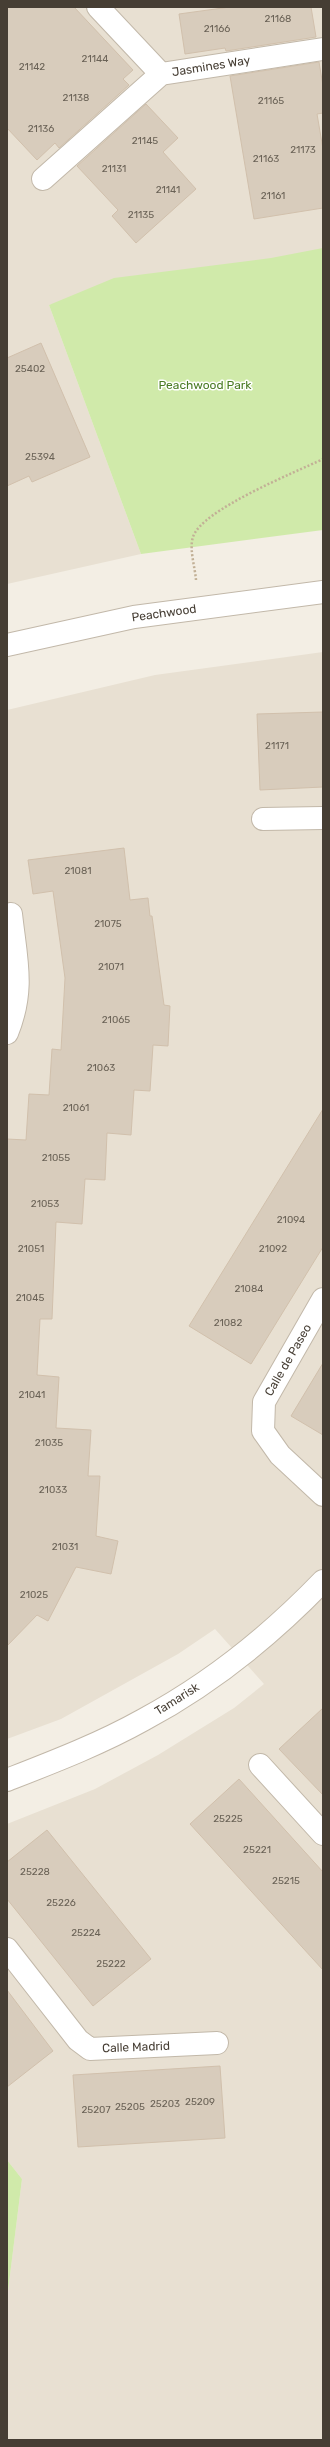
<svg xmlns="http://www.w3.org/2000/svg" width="330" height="2447" viewBox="0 0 330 2447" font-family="Rubik,sans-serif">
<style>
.residential{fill:#e8e0d2}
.green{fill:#d0eaaa}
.building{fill:#d8ccbc;stroke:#d1c0ac}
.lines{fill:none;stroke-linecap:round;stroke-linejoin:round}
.minor-casing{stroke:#c2b8a9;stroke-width:24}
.tertiary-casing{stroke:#c2b8a9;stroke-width:24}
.path{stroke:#c2b096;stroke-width:2.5;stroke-dasharray:2 2;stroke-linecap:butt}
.minor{stroke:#fff;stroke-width:22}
.tertiary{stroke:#fff;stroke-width:22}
.labels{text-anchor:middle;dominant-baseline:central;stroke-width:3;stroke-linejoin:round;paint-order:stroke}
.number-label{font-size:10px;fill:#6a6256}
.street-label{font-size:12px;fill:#463e34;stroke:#fff}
.park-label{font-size:12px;fill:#497b23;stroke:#fff}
</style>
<rect width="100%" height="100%" fill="#f3eee4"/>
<g class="residential">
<polygon points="7,7 323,7 323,251 49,305 141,554 7,584"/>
<polygon points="323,652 323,2440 7,2440 7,2299 22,2179 7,2160 7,1824 95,1789 158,1755 234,1708 264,1684 215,1629 178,1654 61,1719 7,1739 7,710 155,675"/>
</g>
<g class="green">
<polygon points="323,248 323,530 141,554 49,305 114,278 271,258"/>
<polygon points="7,2160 22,2179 7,2299"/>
</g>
<g class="building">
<polygon points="7,7 74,7 133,70 123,79 129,85 59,148 55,143 37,160 7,128"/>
<polygon points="230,7 311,7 316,37 226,51 225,48 185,54 179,14"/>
<polygon points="319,62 323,86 323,113 317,114 323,149 323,208 254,219 230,76"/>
<polygon points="146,104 178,138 163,152 196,189 136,243 112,216 118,210 77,166"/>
<polygon points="41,343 90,457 32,482 29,476 7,486 7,358"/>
<polygon points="323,712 323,787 260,790 257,714"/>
<polygon points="124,848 130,900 148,898 150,916 152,916 164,1005 170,1006 168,1046 153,1045 150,1091 134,1090 131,1135 107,1133 105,1180 85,1179 82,1224 56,1222 52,1319 40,1319 37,1375 59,1377 56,1428 91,1430 88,1476 100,1476 96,1536 118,1541 111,1574 76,1567 48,1621 37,1615 7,1646 7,1139 26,1140 29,1094 49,1095 52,1049 61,1050 65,978 53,891 33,894 28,860"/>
<polygon points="323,1109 323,1247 251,1364 189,1326"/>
<polygon points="323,1363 323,1435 291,1416"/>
<polygon points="323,1708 323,1795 279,1749"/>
<polygon points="239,1779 323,1872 323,1970 190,1824"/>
<polygon points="47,1830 151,1959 93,2006 7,1899 7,1862"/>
<polygon points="7,1990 53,2051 7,2087"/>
<polygon points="220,2066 225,2138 78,2147 73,2075"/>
</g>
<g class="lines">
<g class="minor-casing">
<g id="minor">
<polyline points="98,7 161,74"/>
<polyline points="43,179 161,74 323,49"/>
<polyline points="263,819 323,818"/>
<path d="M7 1033C25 989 16 960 11 914"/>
<polyline points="323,1299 264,1402 263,1431 280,1455 323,1495"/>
<polyline points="260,1765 323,1834"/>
<path d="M7 1780C53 1762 100 1744 143 1720 210 1684 271 1635 323 1581"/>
<polyline points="7,1949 78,2040 90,2049 217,2043"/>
</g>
</g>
<g class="tertiary-casing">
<polyline id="tertiary" points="7,645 134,617 323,592"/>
</g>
<path class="path" d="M196 580C195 567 189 549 193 537 201 510 296 472 323 459"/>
<use href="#minor" class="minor"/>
<use href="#tertiary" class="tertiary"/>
</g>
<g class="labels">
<g class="number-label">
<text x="278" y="19">21168</text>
<text x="217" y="29">21166</text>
<text x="95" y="59">21144</text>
<text x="32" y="67">21142</text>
<text x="76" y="98">21138</text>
<text x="271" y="101">21165</text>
<text x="41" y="129">21136</text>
<text x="145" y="141">21145</text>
<text x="303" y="150">21173</text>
<text x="266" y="159">21163</text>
<text x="114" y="169">21131</text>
<text x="168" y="190">21141</text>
<text x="273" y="196">21161</text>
<text x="141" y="215">21135</text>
<text x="30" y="369">25402</text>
<text x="40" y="457">25394</text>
<text x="277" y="746">21171</text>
<text x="78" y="871">21081</text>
<text x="108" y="924">21075</text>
<text x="111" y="967">21071</text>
<text x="116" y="1020">21065</text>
<text x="101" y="1068">21063</text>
<text x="76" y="1108">21061</text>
<text x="56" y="1158">21055</text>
<text x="45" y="1204">21053</text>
<text x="291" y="1220">21094</text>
<text x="31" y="1249">21051</text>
<text x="273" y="1249">21092</text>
<text x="249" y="1289">21084</text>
<text x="30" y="1298">21045</text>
<text x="228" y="1323">21082</text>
<text x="32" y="1395">21041</text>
<text x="49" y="1443">21035</text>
<text x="53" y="1490">21033</text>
<text x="65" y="1547">21031</text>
<text x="34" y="1595">21025</text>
<text x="228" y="1819">25225</text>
<text x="257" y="1850">25221</text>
<text x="35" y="1872">25228</text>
<text x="286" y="1881">25215</text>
<text x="61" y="1903">25226</text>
<text x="86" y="1933">25224</text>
<text x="111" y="1964">25222</text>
<text x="200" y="2102">25209</text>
<text x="165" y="2104">25203</text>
<text x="130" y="2107">25205</text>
<text x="96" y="2110">25207</text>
</g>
<g class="street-label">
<text transform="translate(211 66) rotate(-9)">Jasmines Way</text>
<text transform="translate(164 613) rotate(-8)">Peachwood</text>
<text transform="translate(288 1360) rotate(-60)">Calle de Paseo</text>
<text transform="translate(177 1699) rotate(-32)">Tamarisk</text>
<text transform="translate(136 2047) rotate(-2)">Calle Madrid</text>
</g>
<g class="park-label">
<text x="205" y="385">Peachwood Park</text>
</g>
</g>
<rect width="330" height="2447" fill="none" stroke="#463e34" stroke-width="16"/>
</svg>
